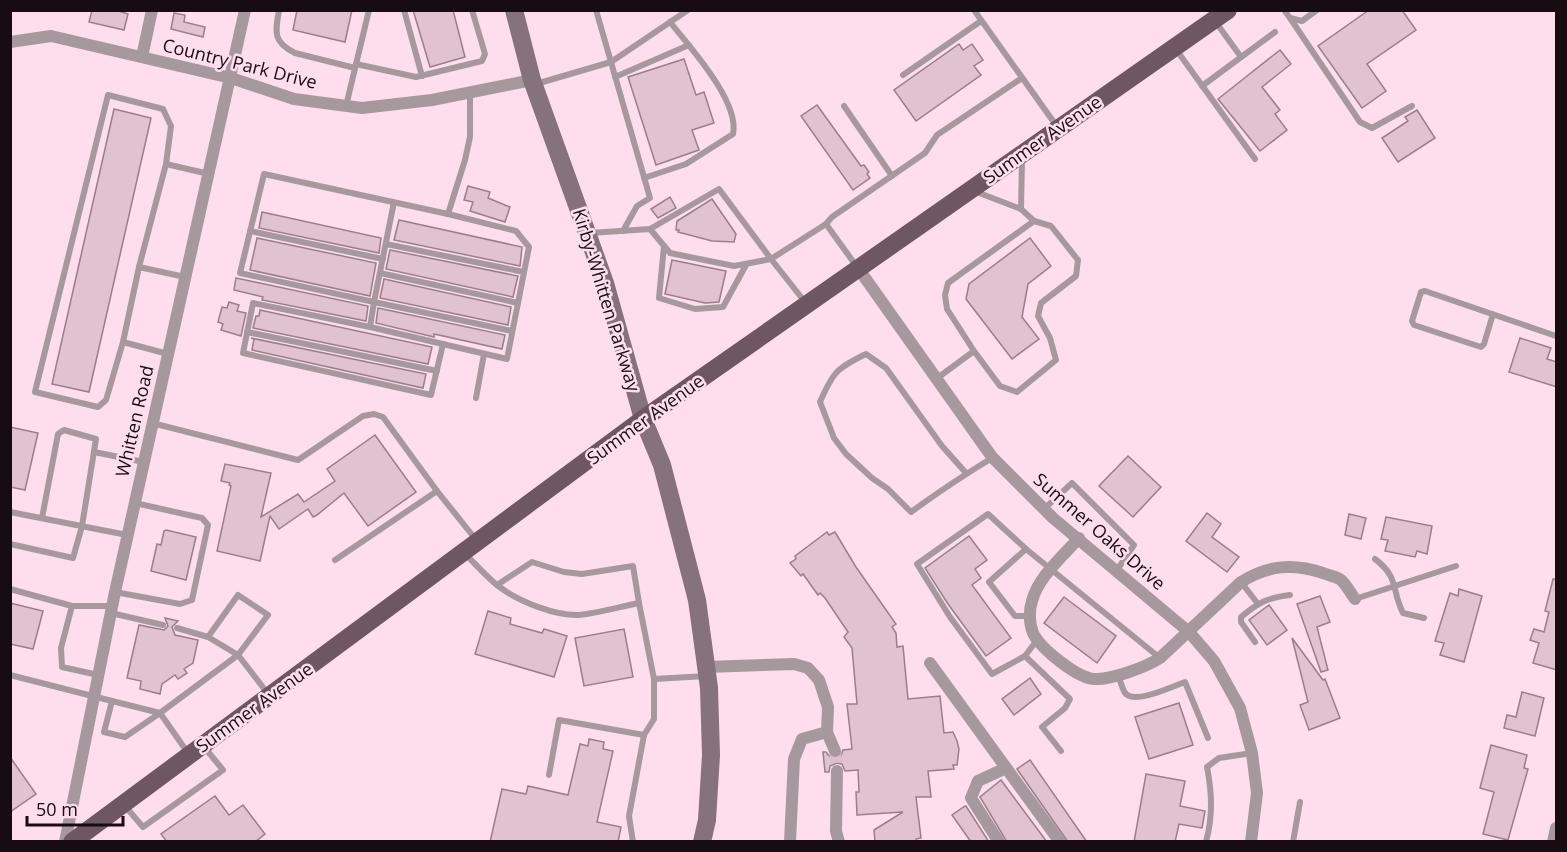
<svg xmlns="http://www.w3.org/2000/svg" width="1567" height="852" viewBox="0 0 1567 852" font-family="'Open Sans',sans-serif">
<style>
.building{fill:#e1c2cf;stroke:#9a7e8a;stroke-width:1.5}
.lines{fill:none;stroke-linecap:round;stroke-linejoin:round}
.street-tunnel{stroke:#dbbecb;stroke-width:12;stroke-dasharray:12 6;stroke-linecap:butt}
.lane{stroke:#a6999e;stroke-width:6}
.street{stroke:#a6999e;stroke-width:12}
.secondary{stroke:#85727a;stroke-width:18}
.primary{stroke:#6e5761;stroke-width:18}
.labels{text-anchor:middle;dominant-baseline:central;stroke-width:5;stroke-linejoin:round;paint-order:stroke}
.street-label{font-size:18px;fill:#160c11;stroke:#fedeec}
</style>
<rect width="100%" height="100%" fill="#fedeec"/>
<g class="building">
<polygon points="92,10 115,10 128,14 124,30 89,22"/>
<polygon points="297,10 352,10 345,42 293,30"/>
<polygon points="413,10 453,10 465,57 430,67"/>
<polygon points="1369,10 1402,10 1416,30 1367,64 1386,91 1362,108 1318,46"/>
<polygon points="174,13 185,15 184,22 205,27 203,37 171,29"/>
<polygon points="959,44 963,50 972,44 983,60 974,66 981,75 916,121 894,90"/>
<polygon points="1280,50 1291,64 1262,87 1280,110 1275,114 1287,130 1260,151 1218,99"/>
<polygon points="684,59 696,95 704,92 714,123 692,130 699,150 656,165 628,77"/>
<polygon points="817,105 861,166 864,165 869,172 867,174 870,178 853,190 801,116"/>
<polygon points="114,109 151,118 89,392 52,384"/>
<polygon points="1417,110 1435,138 1398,162 1382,138 1408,121 1405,117"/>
<polygon points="468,186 490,192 488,198 510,207 505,222 470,211 473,202 464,200"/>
<polygon points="670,197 676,208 658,218 651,209"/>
<polygon points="712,199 736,234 734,242 712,241 678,232 679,230 676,230 677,221"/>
<polygon points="262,212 381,238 379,253 259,228"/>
<polygon points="399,220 522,247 520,266 394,240"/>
<polygon points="257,238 376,263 370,296 250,270"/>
<polygon points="1030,238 1051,266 1028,284 1022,317 1039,339 1012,359 966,299 969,284"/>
<polygon points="390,250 518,276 513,297 386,269"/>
<polygon points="672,260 726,271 719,302 705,303 665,294"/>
<polygon points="236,278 368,306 366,321 262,300 263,297 234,290"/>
<polygon points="384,279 511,307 508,325 380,298"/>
<polygon points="229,302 239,305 237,311 246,313 241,336 221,330 223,324 218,322 222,307 227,308"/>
<polygon points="378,308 505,335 502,349 434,334 434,337 376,323"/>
<polygon points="260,310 432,347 428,364 253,328 256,316 259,316"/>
<polygon points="251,338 426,374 423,388 252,350 254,339"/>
<polygon points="1520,338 1551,348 1547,359 1557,362 1557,387 1509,372"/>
<polygon points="10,427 38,433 25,490 10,487"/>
<polygon points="375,435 416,492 368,526 344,493 317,515 313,517 308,509 279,529 270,516 260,561 217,551 231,486 229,485 230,483 221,481 225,464 271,473 261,517 298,494 304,502 335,481 327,469"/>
<polygon points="1128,456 1161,487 1133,517 1099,486"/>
<polygon points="1207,513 1221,524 1212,537 1239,557 1227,572 1186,541"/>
<polygon points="1349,514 1366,518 1361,539 1345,535"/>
<polygon points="1386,517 1432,526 1427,554 1417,551 1415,557 1385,551 1388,540 1381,539"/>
<polygon points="166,530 196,537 186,580 151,571 157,544 161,545 164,531"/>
<polygon points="827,532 829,535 835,532 856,567 896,624 892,627 896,633 897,647 903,646 908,699 940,696 944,733 953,732 957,741 959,749 957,765 953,765 954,769 928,771 931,797 916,797 921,838 916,839 916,842 875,842 874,830 903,812 857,815 856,792 859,792 858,770 845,771 842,764 837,763 830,766 829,772 825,772 823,752 826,752 830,757 835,759 841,756 843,750 852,749 847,704 857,704 852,648 844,637 848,632 825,598 820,593 818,595 803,574 801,576 790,563 796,559 795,556"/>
<polygon points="969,536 987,560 975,569 981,578 972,585 1011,638 986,656 948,604 925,568"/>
<polygon points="1553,579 1557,579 1557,670 1533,663 1539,643 1530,640 1534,629 1544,632 1549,612 1545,611"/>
<polygon points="1459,589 1482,596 1464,662 1440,655 1444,643 1435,641 1450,593 1458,596"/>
<polygon points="1320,596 1330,622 1317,627 1328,670 1321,672 1297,604"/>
<polygon points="1064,597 1116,636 1097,663 1044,623"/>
<polygon points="10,603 43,611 33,649 10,644"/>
<polygon points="1269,605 1287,630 1267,645 1249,620"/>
<polygon points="488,611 511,618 510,624 542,633 544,629 567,636 554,677 475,654"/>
<polygon points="165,618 178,621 172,627 175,635 198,640 193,663 184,669 187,673 178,679 175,675 162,684 160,694 140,689 141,681 127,678 139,625 164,630 168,626"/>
<polygon points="624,629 633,677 584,686 575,638"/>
<polygon points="1292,638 1323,680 1325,679 1340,718 1309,730 1300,705 1308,702"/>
<polygon points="1030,678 1041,694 1014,715 1002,699"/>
<polygon points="1522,692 1544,698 1535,736 1504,728 1507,715 1516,717"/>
<polygon points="1179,703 1193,745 1149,759 1135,717"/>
<polygon points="589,739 604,742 603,749 613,751 597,822 621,827 618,842 490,842 502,789 526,794 528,786 568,795 580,744 588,746"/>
<polygon points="1491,745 1527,755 1524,768 1528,769 1508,840 1483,834 1494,792 1480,788"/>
<polygon points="10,757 36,794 10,812"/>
<polygon points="1030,760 1087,842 1068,842 1017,769"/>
<polygon points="1146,774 1185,781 1180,806 1205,811 1202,828 1179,824 1175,842 1134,842"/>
<polygon points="1001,780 1047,842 1007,842 980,797"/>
<polygon points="215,796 229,815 243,805 265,834 255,842 167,842 161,834"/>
<polygon points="965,806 966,806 989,842 971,842 952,815"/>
</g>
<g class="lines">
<polyline class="street-tunnel" points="835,751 837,771"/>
<g class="lane">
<path d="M279 10C275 33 273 42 295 53L355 68"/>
<polyline points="404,10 422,76"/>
<polyline points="974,10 1058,128"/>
<polyline points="1284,10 1290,18 1302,21 1317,10"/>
<polyline points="1290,18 1360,122 1372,128 1412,106"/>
<polyline points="1215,21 1241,57"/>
<polyline points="1175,48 1255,159"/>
<polyline points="356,64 416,77 482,61 485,54 472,10"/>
<polyline points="903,75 981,21"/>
<polyline points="615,77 689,45"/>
<polyline points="536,84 611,62 596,10"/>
<polyline points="1202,86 1275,32"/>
<polyline points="346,106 369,10"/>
<polyline points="844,106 892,176"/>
<polyline points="1022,159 1021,209 1034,221"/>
<polyline points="166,164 209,174"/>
<path d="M644 178 686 164 733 134C740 102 690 47 670 22"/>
<polyline points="974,191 1021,209"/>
<polyline points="394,202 374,302 240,273 264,174 448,214 516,231 529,247 507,359 370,327 374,302 512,331"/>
<polyline points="448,214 465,160 470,137 470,93"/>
<polyline points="826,224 832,217 925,153 937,135 1022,78"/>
<polyline points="250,231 383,259"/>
<polyline points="623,231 637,206 650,198 611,62 688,10"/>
<polyline points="590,233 650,229 719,189 771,259 734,266 670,253 650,229"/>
<polyline points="386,244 524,272"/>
<polyline points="664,246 659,298 695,309 723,307 746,265"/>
<polyline points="139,267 185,277"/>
<polyline points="380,273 518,303"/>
<polyline points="805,302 771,259 826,224 857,267"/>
<polyline points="1493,314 1484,344 1481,347 1414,325 1412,321 1421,292 1425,291 1556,336"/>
<polyline points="370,327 253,303 243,353 431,395 443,344"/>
<polyline points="247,332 437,371"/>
<polyline points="123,342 139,267 166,164 171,126 163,109 108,95 35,392 98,407 106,400 123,342 168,354"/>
<polyline points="936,379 974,351 947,309 945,295 948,283 1034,221 1051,226 1078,260 1076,276 1041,303 1038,316 1050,338 1056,360 1017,392 1000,386 974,351"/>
<polyline points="476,398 484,354"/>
<polyline points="152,423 298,460 363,416 374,414 383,417 437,491"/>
<polyline points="94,452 144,462"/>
<path d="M966 473 942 446 886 368 866 354C837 368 833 372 820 402L834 438 846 454 872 478 888 489 911 512C937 493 964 475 992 458"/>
<polyline points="1044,509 1072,483 1134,545 1117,570"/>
<polyline points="10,512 127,535"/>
<polyline points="10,544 73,558 82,526 96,439 64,430 58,434 42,518"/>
<path d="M464 553C476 564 488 579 501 588 520 602 556 616 579 615 599 613 619 607 639 603L654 679 707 676"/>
<path d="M1375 559C1400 578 1391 590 1403 613L1424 618"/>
<polyline points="335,560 437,491 477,541"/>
<polyline points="1241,582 1258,604"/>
<polyline points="497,585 532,562 564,572 582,574 633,566 639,603"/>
<polyline points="10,589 72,606"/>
<polyline points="115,592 180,604 192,600 208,525 202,518 135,503"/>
<polygon points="238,595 268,615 238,655 208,637"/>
<polyline points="1355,599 1456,566"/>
<polyline points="111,613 163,625"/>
<polyline points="1030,616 1015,616 989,582 1026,549 1160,658"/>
<polyline points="177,628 208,637"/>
<polyline points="1037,640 1025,656 1070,699 1065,708 1042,727 1061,751"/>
<path d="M1255 642 1241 622V617C1259 602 1267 598 1290 595"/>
<polyline points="1025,656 992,674 950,617 917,564 988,514 1026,549"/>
<polyline points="10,675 112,701"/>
<polyline points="98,675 62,667 61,648 72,606 112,606"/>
<path d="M1118 675C1120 680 1122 688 1125 693 1135 705 1173 686 1185 682L1208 738"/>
<polygon points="112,701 160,713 125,737 104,732"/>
<polyline points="188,753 160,713 238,655 269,695"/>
<polyline points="549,775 559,720 644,735"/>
<polyline points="125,806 143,827 223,770 205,748"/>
<polyline points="633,842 629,816 644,735 654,719 654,679"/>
<path d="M1206 842C1213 816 1212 793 1207 767L1219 758 1252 753"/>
<polyline points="1293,842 1300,802"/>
</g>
<g class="street">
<polyline points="10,42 51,36 231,78 294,99 362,108 432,100 532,80"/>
<polyline points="142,57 152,10"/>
<polyline points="858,268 992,457 1053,518 1189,632 1214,661 1240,708 1252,753 1257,793 1251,842"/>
<path d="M1079 538C1063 556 1038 577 1032 601 1029 610 1029 623 1033 633 1040 648 1078 679 1095 679 1111 680 1146 667 1160 658L1241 582C1268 565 1293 563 1323 573 1328 575 1337 577 1341 580 1346 584 1351 594 1355 599"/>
<polyline points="930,663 1060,842"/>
<polyline points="706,667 794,664 808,668 819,680 828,707 827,732 802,739 794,759 790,842"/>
<polyline points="827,732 835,751"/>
<polyline points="837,771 836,831 839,842"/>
<polyline points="65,842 115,592 245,10"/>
<polyline points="999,842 971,798 978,781 1006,768"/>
<polyline points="1553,842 1556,828"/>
</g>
<polyline class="secondary" points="514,10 532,80 605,283 643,419 662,465 697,600 709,688 711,755 707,820 702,842"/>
<polyline class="primary" points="72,842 643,419 1228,10"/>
</g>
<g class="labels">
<g class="street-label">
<text transform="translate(240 63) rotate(14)">Country Park Drive</text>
<text transform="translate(1042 139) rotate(-35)">Summer Avenue</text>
<text transform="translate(607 300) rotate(73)">Kirby-Whitten Parkway</text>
<text transform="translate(645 419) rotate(-36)">Summer Avenue</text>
<text transform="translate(134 421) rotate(-77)">Whitten Road</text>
<text transform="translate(1100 531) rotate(41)">Summer Oaks Drive</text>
<text transform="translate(254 707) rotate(-36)">Summer Avenue</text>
</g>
</g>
<rect width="1567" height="852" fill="none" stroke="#160c11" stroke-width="24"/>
<path d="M27 816v9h96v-9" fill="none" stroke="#160c11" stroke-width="3"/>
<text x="36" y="816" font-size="18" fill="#160c11" stroke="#fedeec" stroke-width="4.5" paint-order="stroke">50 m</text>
</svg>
